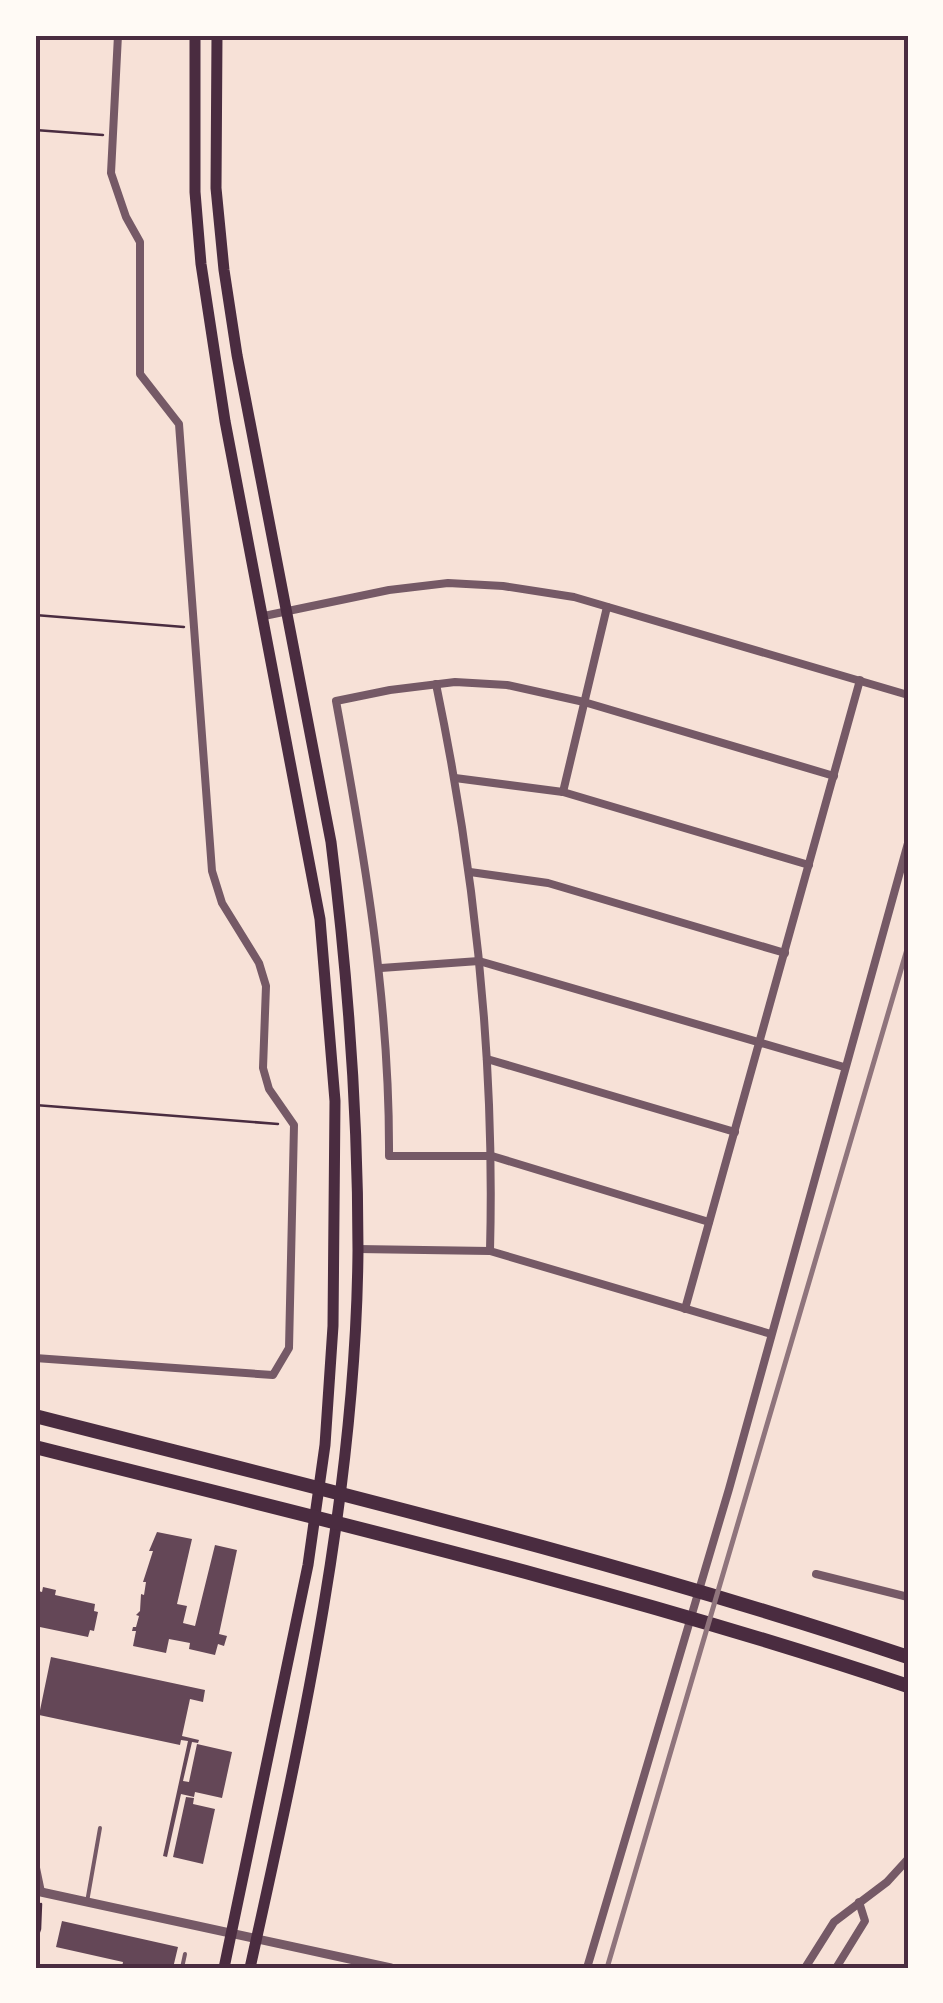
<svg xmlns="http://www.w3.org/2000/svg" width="943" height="2003" viewBox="0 0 943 2003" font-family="'Alegreya Sans',sans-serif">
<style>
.building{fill:#644757}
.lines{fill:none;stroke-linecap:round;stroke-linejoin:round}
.path{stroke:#4a2c40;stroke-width:2.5}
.service{stroke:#755966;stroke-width:4}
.minor{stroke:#755966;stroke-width:8}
.tertiary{stroke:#755966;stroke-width:9}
.primary{stroke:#4a2c40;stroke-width:11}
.motorway{stroke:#4a2c40;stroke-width:14}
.rail{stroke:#8f747c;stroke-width:5}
.neatline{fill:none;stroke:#4a2c40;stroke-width:4}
</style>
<rect width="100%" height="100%" fill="#f7e1d7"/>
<g class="building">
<polygon points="157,1532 192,1539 177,1604 187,1606 183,1623 195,1626 215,1545 237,1550 219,1634 227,1636 224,1646 218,1644 215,1655 189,1649 190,1643 169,1639 166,1653 133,1646 136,1631 132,1631 133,1627 136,1627 139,1616 136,1615 140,1611 141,1594 144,1595 146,1582 143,1582 153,1551 149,1551"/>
<polygon points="43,1587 56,1590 55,1595 95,1604 94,1611 98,1612 94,1631 90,1630 88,1637 35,1626 35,1590 42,1592"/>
<polygon points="51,1657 205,1690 203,1702 190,1699 182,1736 199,1740 198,1743 192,1742 183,1781 189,1782 197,1744 232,1752 222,1798 195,1792 194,1797 181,1794 167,1857 163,1856 188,1741 181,1740 180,1745 39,1715"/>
<polygon points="186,1797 194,1798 193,1804 215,1809 203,1864 173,1857"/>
<polygon points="62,1921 178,1947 173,1968 125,1968 122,1967 123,1962 56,1947"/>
</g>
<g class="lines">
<g class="path">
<polyline points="35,130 103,135"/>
<polyline points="35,615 184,627"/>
<polyline points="35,1105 278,1124"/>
<polyline points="35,1943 40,1929 41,1904"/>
</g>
<g class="service">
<polyline points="87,1902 100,1828"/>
<polyline points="182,1968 185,1954"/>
</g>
<g class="minor">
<polyline points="264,616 389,590 448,583 503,586 574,597 908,695"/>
<path d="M436 684C475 871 495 1060 490 1251"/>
<polyline points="455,778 563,792 809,865"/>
<polyline points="563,792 607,607"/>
<polyline points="470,872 548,883 785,953"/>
<polyline points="381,968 479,961 844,1067"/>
<polyline points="487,1059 735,1132"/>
<path d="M709 1222 492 1156H389C390 1002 364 853 336 701L390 690 455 682 507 685 584 702 834 776"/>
<polyline points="358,1249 490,1251 771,1334"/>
<polyline points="685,1309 860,680"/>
<polyline points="35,1358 273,1375 289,1348 294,1125 269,1089 263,1068 266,986 259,963 222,903 212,871 179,424 140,374 140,242 126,217 111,173 118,35"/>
<polyline points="816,1574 908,1597"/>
<polyline points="35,1863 41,1892 35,1891"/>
<polyline points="587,1968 729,1489 908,843"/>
<polyline points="805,1968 834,1922 887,1882 908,1859"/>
<polyline points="836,1968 865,1921 859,1902"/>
</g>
<polyline class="tertiary" points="41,1892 391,1968"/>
<g class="primary">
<polyline points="195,35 195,192 201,264 225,421 320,919 335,1101 333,1326 325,1445 308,1565 224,1968"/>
<path d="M217 35 216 188 224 270 237 355 331 842C348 978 358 1114 358 1250 356 1492 302 1733 250 1968"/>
</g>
<g class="motorway">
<path d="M35 1416C328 1491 622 1561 908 1657"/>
<path d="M35 1447C328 1521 622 1590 908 1686"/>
</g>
<polyline class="rail" points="607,1968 908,946"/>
</g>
<rect width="943" height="2003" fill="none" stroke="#fffaf5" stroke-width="75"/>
<rect x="38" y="38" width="868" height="1928" class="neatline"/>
</svg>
